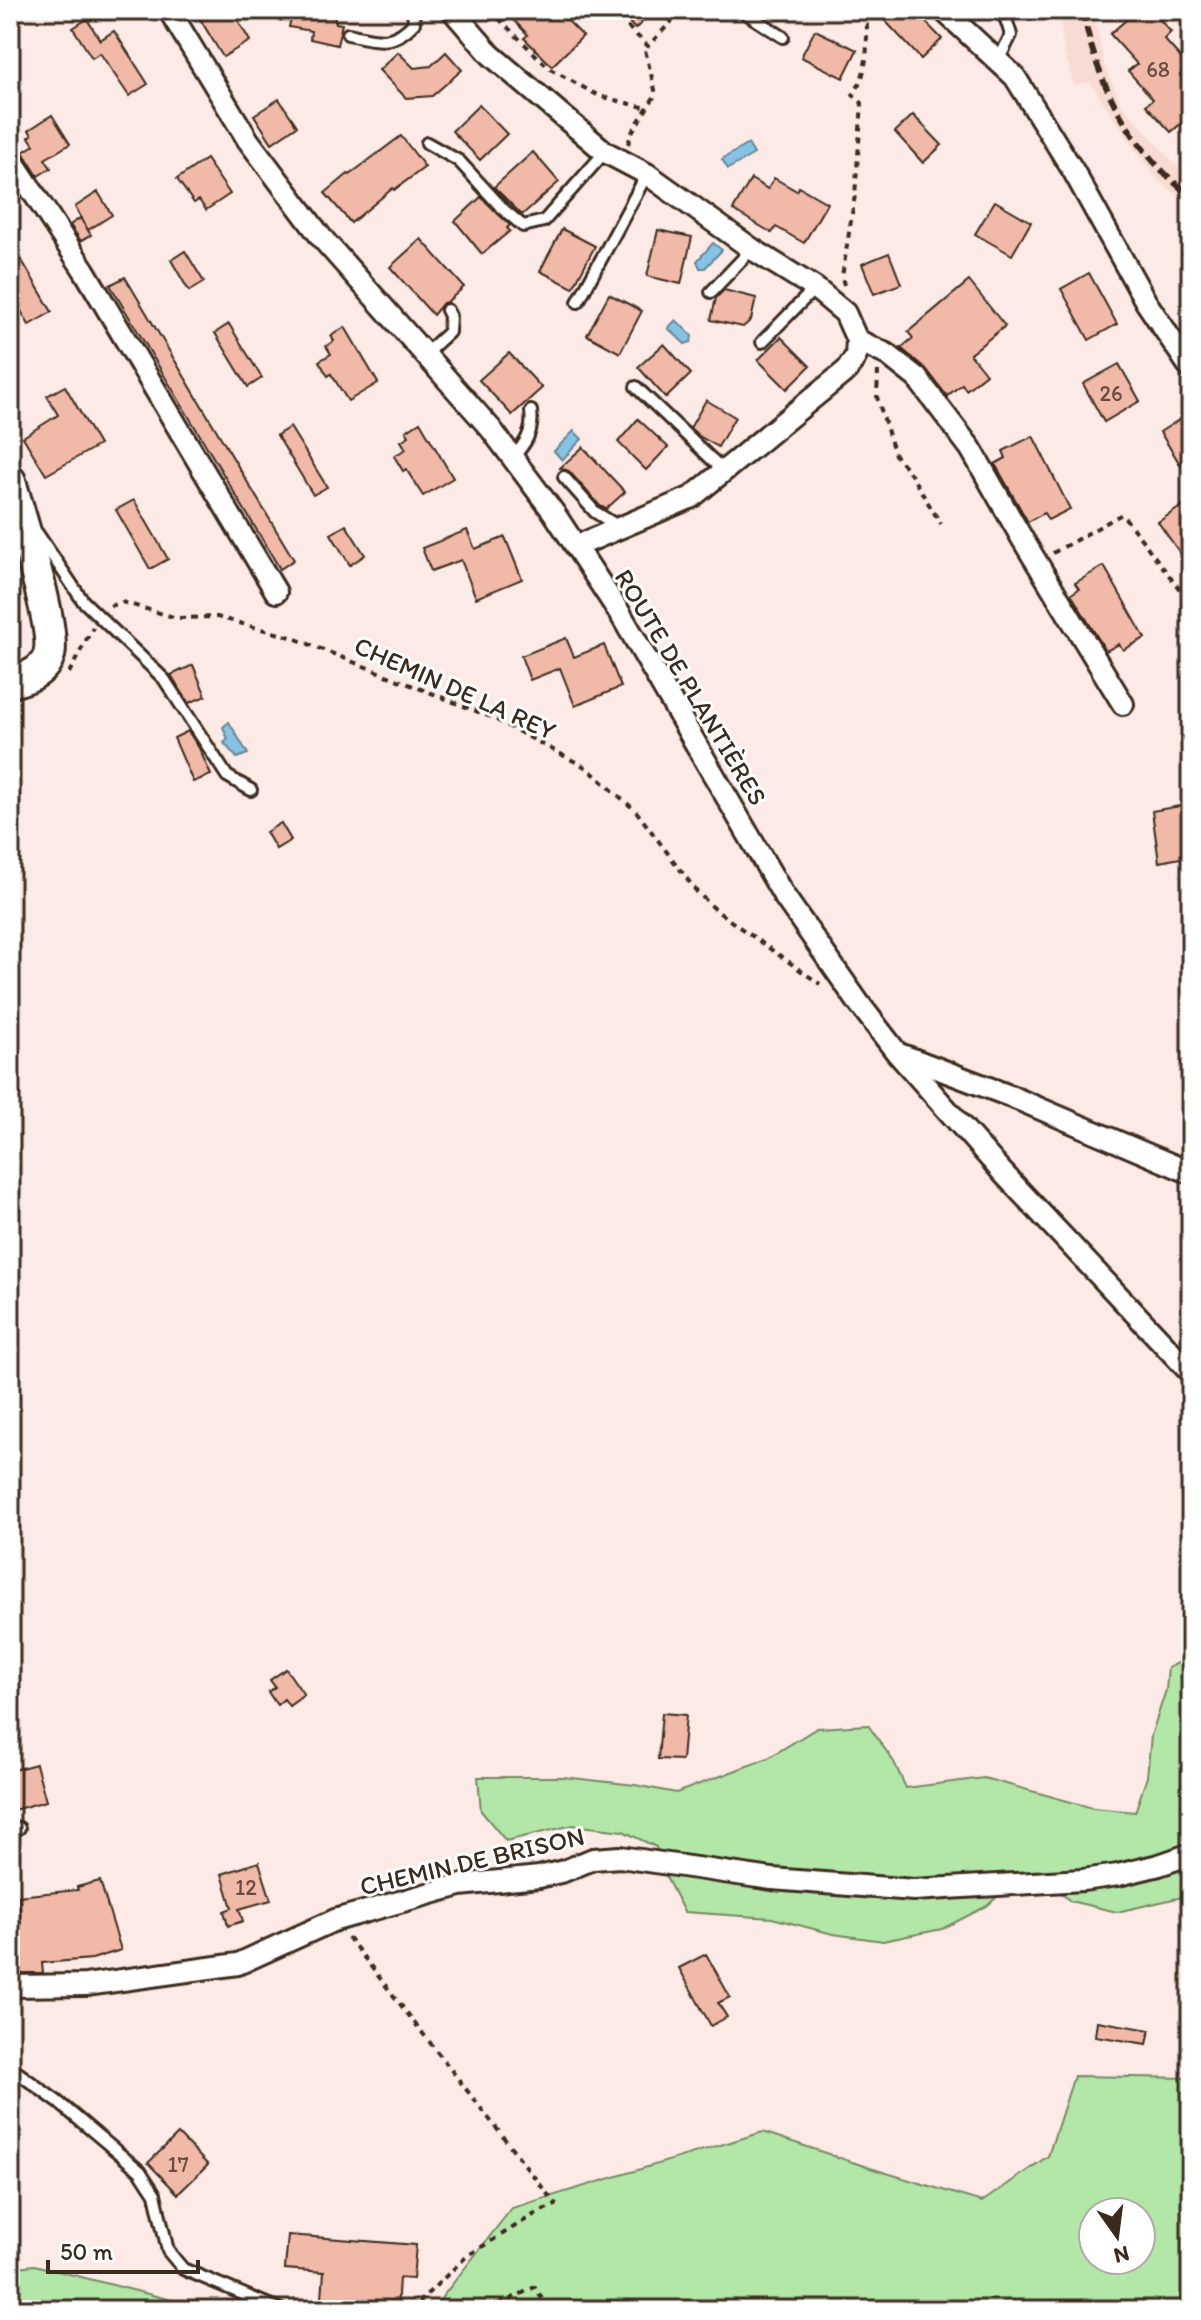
<svg xmlns="http://www.w3.org/2000/svg" width="1201" height="2320" viewBox="0 0 1201 2320" font-family="Itim,sans-serif">
<style>
.built{fill:#f8dbd3}
.green{fill:#b2e7a8;stroke:#768863;stroke-width:2;fill-rule:evenodd}
.water{fill:#85c3e5;stroke:#678695;stroke-width:2}
.building{fill:#f1b9a8;stroke:#3b2a1e;stroke-width:2}
.lines{fill:none;stroke-linecap:round;stroke-linejoin:round}
.lane-casing{stroke:#3b2a1e;stroke-width:16}
.street-casing{stroke:#3b2a1e;stroke-width:26}
.secondary-casing{stroke:#3b2a1e;stroke-width:36}
.path{stroke:#3b2a1e;stroke-width:4;stroke-dasharray:6 6;stroke-linecap:butt}
.lane{stroke:#fff;stroke-width:10}
.street{stroke:#fff;stroke-width:20}
.secondary{stroke:#fff;stroke-width:30}
.rail{stroke:#3b2a1e;stroke-width:6;stroke-dasharray:12 6;stroke-linecap:butt}
.labels{text-anchor:middle;dominant-baseline:central;stroke-width:6;stroke-linejoin:round;paint-order:stroke}
.number-label{font-size:22px;fill:#684e40}
.street-label{font-size:26px;fill:#3b2a1e;stroke:#fff}
</style>
<rect width="100%" height="100%" fill="#fbeae5"/>
<filter id="ink" filterUnits="userSpaceOnUse"><feTurbulence type="fractalNoise" baseFrequency=".0125" numOctaves="2"/><feDisplacementMap in="SourceGraphic" scale="16" xChannelSelector="R" yChannelSelector="G"/><feConvolveMatrix kernelMatrix="1 2 1 2 8 2 1 2 1" color-interpolation-filters="sRGB"/></filter>
<g filter="url(#ink)">
<polygon class="built" points="1059,10 1093,10 1104,64 1122,105 1185,175 1191,178 1191,205 1160,182 1139,155 1090,82 1074,84 1064,51"/>
<g class="green">
<polygon points="1186,1659 1191,1660 1191,1895 1117,1912 1070,1901 1053,1886 999,1895 987,1906 942,1929 883,1941 833,1934 772,1918 684,1912 666,1877 656,1847 623,1831 573,1825 506,1841 481,1811 478,1777 563,1777 635,1785 676,1793 768,1758 817,1728 868,1725 894,1762 906,1788 984,1778 1093,1808 1135,1812 1147,1777 1151,1736 1166,1690 1168,1668"/>
<path d="M1074 2076 1191 2078V2310H432L512 2208 763 2132 870 2168 982 2202 1048 2156ZM1093 2212H1141V2260H1093Z"/>
<polygon points="34,2265 211,2310 10,2310 10,2268"/>
</g>
<g class="water">
<polygon points="748,144 754,154 728,169 722,159"/>
<polygon points="713,243 722,250 705,268 700,268 697,261"/>
<polygon points="676,320 692,336 691,342 685,344 668,328"/>
<polygon points="574,431 582,439 562,460 554,451"/>
<polygon points="229,722 248,754 237,758 224,743 228,739 223,727"/>
</g>
<g class="building">
<polygon points="215,10 232,10 250,41 223,57 200,19"/>
<polygon points="293,10 333,10 336,23 342,24 337,45 310,39 311,31 289,27"/>
<polygon points="504,10 557,10 583,36 552,66 524,38 528,35"/>
<polygon points="618,10 655,10 635,29"/>
<polygon points="875,10 914,10 942,39 921,59"/>
<polygon points="1120,10 1151,10 1171,32 1164,39 1189,67 1180,75 1191,88 1191,115 1171,132 1146,105 1153,99 1128,71 1137,64 1110,34 1127,19"/>
<polygon points="87,19 100,40 114,31 148,84 129,96 100,53 92,58 73,28"/>
<polygon points="815,30 857,50 843,78 801,57"/>
<polygon points="398,52 414,68 431,66 446,52 462,70 432,96 406,98 379,70"/>
<polygon points="279,99 297,126 272,143 254,115"/>
<polygon points="479,105 507,134 480,160 452,131"/>
<polygon points="52,115 70,144 45,159 51,168 38,176 23,152 34,145 29,137 32,135 29,130"/>
<polygon points="913,115 942,145 923,163 895,132"/>
<polygon points="401,136 425,167 394,190 393,188 351,223 325,193 348,174 349,175"/>
<polygon points="533,152 559,182 522,215 494,187"/>
<polygon points="206,159 230,194 206,210 199,200 194,203 177,179"/>
<polygon points="774,178 797,191 799,187 827,203 804,243 776,227 772,233 733,210 751,179 768,189"/>
<polygon points="98,192 112,215 88,230 75,207"/>
<polygon points="481,197 510,225 507,228 510,231 482,254 455,221"/>
<polygon points="995,201 1031,222 1012,255 975,234"/>
<polygon points="80,218 91,235 81,241 70,225"/>
<polygon points="562,229 595,246 573,288 540,271"/>
<polygon points="658,230 692,237 681,284 647,276"/>
<polygon points="421,239 464,287 447,302 443,303 433,315 390,267"/>
<polygon points="10,240 52,312 29,325 10,292"/>
<polygon points="185,251 204,282 189,291 171,260"/>
<polygon points="889,253 901,284 874,294 862,264"/>
<polygon points="1089,273 1117,324 1089,340 1061,289"/>
<polygon points="125,277 294,560 280,569 110,285"/>
<polygon points="969,281 1005,326 970,354 986,374 966,390 962,384 947,396 927,370 901,348 913,338 908,332"/>
<polygon points="724,290 756,298 751,320 743,327 711,320 716,298"/>
<polygon points="609,294 642,311 620,353 587,335"/>
<polygon points="229,324 262,378 248,387 215,333"/>
<polygon points="345,327 378,383 348,401 331,374 328,376 319,361 331,354 326,346 334,341 331,336"/>
<polygon points="781,337 810,366 787,389 758,360"/>
<polygon points="664,344 691,374 666,398 638,367"/>
<polygon points="509,353 542,388 512,415 479,380"/>
<polygon points="1119,364 1140,401 1104,422 1083,384"/>
<polygon points="65,386 99,445 46,475 23,437 58,415 47,396"/>
<polygon points="706,400 735,417 718,447 699,436 690,428"/>
<polygon points="1191,412 1191,457 1180,464 1160,432"/>
<polygon points="638,419 668,447 646,470 618,442"/>
<polygon points="420,422 453,478 423,496 406,469 403,471 394,456 406,449 401,441 409,436 406,431"/>
<polygon points="290,427 327,487 313,495 277,435"/>
<polygon points="1033,436 1070,509 1048,520 1044,513 1028,522 995,464 1006,458 1003,451"/>
<polygon points="583,447 625,492 606,509 600,506 569,471 560,468"/>
<polygon points="134,500 168,559 150,569 116,510"/>
<polygon points="1191,500 1191,545 1180,553 1158,522"/>
<polygon points="346,525 365,555 350,565 331,534"/>
<polygon points="467,530 475,549 505,537 522,579 476,598 461,560 431,571 422,548"/>
<polygon points="1104,566 1145,638 1123,650 1119,644 1106,651 1071,594 1079,589 1075,583"/>
<polygon points="566,638 574,657 604,645 621,687 575,706 560,668 530,680 521,656"/>
<polygon points="193,665 206,696 189,703 171,675"/>
<polygon points="188,731 199,748 211,775 193,782 174,738"/>
<polygon points="1191,804 1191,856 1159,862 1152,811"/>
<polygon points="281,823 291,840 276,849 266,832"/>
<polygon points="286,1669 304,1695 289,1706 284,1699 277,1705 268,1692 275,1687 270,1680"/>
<polygon points="662,1713 686,1715 682,1760 658,1759"/>
<polygon points="36,1764 46,1801 10,1811 10,1771"/>
<polygon points="259,1862 271,1900 239,1909 243,1921 228,1926 224,1911 232,1908 222,1874"/>
<polygon points="100,1881 121,1950 92,1959 42,1963 43,1973 10,1973 10,1927 21,1926 18,1896 78,1890 77,1887"/>
<polygon points="706,1954 730,1997 718,2003 727,2017 711,2026 679,1968"/>
<polygon points="1097,2021 1150,2030 1147,2044 1095,2036"/>
<polygon points="178,2134 208,2165 178,2194 148,2163"/>
<polygon points="288,2235 416,2245 413,2279 399,2278 397,2310 321,2310 324,2272 285,2269"/>
</g>
<g class="lines">
<g class="lane-casing">
<g id="lane">
<polyline points="741,10 783,37"/>
<polyline points="997,10 1006,19 1011,35 998,61"/>
<path d="M348 34C377 40 392 47 414 23L413 10"/>
<polyline points="427,143 459,161 504,210 523,226 544,221 605,152"/>
<polyline points="711,292 752,249"/>
<polyline points="578,302 647,174"/>
<polyline points="762,342 815,288"/>
<polyline points="425,354 449,332 450,316 447,310"/>
<polyline points="636,387 725,472"/>
<path d="M512 459C525 444 534 432 531 411"/>
<polyline points="564,477 595,512 619,527"/>
<polyline points="37,533 83,601 164,679 227,776 251,790"/>
<polyline points="10,1827 19,1828"/>
<polyline points="10,2067 58,2102 140,2171 155,2194 168,2251 183,2269 281,2310"/>
</g>
</g>
<g class="street-casing">
<g id="street">
<polyline points="169,10 248,140 321,237 491,429 554,513 621,615 784,896 858,1002 897,1053 1003,1173 1191,1373"/>
<polyline points="452,10 491,55 605,152 647,174 752,249 815,288 845,313 857,340 856,356 847,370 692,497 577,546"/>
<polyline points="943,10 1015,77 1074,172 1146,302 1191,369"/>
<polyline points="10,157 84,270 276,592"/>
<polyline points="857,340 888,355 917,378 971,449 1023,540 1123,704"/>
<polyline points="902,1055 1010,1096 1191,1173"/>
<polyline points="10,1986 86,1985 238,1964 335,1920 460,1885 539,1877 564,1871 593,1859 620,1857 772,1879 914,1890 1083,1880 1118,1875 1159,1865 1191,1854"/>
</g>
</g>
<g class="secondary-casing">
<path id="secondary" d="M10 481C19 513 57 630 49 655 44 672 25 679 10 682"/>
</g>
<g class="path">
<polyline points="490,10 550,69 599,96 647,108"/>
<polyline points="610,10 648,46 672,21 674,10"/>
<polyline points="628,144 632,132 656,94 645,50 648,46"/>
<path d="M844 285 842 277 855 195 862 103 853 95C871 69 866 41 867 10"/>
<polyline points="878,371 877,397 895,455 908,470 941,524"/>
<polyline points="1053,553 1122,514 1191,604"/>
<polyline points="110,606 122,602 177,618 217,617 291,637 491,717 587,768 636,811 697,892 718,912 820,984"/>
<polyline points="69,673 93,627"/>
<polyline points="348,1937 556,2205 540,2211 467,2256 420,2301 424,2310"/>
<polyline points="488,2310 535,2287 545,2304 543,2310"/>
</g>
<use href="#lane" class="lane"/>
<use href="#street" class="street"/>
<use href="#secondary" class="secondary"/>
<path class="rail" d="M1083 10C1095 81 1132 152 1191 196"/>
</g>
</g>
<g class="labels">
<g class="number-label">
<text x="1158" y="69">68</text>
<text x="1111" y="393">26</text>
<text x="246" y="1887">12</text>
<text x="178" y="2164">17</text>
</g>
<g class="street-label">
<text transform="translate(691 687) rotate(59)">ROUTE DE PLANTIÈRES</text>
<text transform="translate(455 688) rotate(24)">CHEMIN DE LA REY</text>
<text transform="translate(472 1861) rotate(-13)">CHEMIN DE BRISON</text>
</g>
</g>
<rect width="1201" height="2320" fill="none" stroke="#fff" stroke-width="40"/>
<rect x="20" y="20" width="1161" height="2280" fill="none" stroke="#3b2a1e" stroke-width="3" filter="url(#ink)"/>
<g transform="translate(1117 2236) rotate(166)"><circle r="38" fill="#ffffff" stroke="#b1aaa5" stroke-width="2"/>
<path d="M0-6L14 30L0 20L-14 30Z" fill="#3b2a1e"/>
<text y="-12" font-size="22" font-weight="bold" text-anchor="middle" fill="#3b2a1e">N</text>
</g>
<path d="M48 2260v12h150v-12" fill="none" stroke="#3b2a1e" stroke-width="4"/>
<text x="60" y="2260" font-size="24" fill="#3b2a1e" stroke="#ffffff" stroke-width="6" paint-order="stroke">50 m</text>
</svg>
